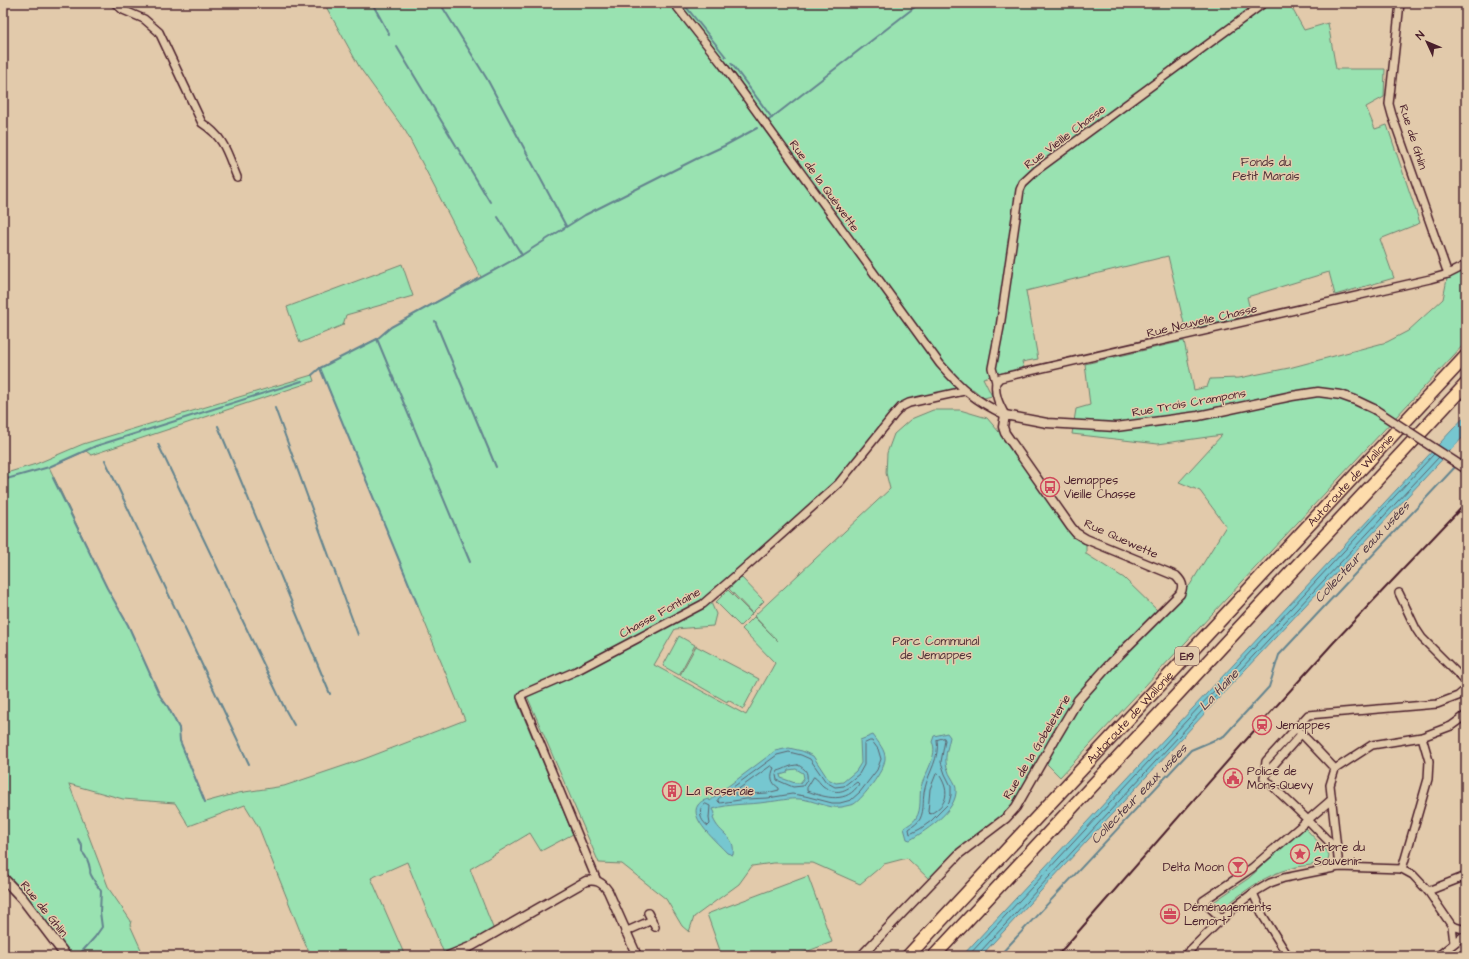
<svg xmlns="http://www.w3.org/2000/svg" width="1469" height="959" viewBox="0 0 1469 959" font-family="'Architects Daughter',sans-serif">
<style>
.green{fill:#99e2b1;stroke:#72806e;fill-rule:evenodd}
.water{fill:#76c7d0;stroke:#64848e;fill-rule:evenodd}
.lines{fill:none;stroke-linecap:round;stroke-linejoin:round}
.shore{stroke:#5c626d;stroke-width:1}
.stream{stroke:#64848e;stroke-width:2}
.minor-casing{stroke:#4a1f2b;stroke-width:10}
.tertiary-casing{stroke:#4a1f2b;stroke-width:11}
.secondary-casing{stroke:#4a1f2b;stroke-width:12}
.motorway-casing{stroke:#4a1f2b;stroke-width:15}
.minor{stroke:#e2caab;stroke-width:7}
.tertiary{stroke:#e2caab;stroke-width:8}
.secondary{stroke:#e2caab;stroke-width:9}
.motorway{stroke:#fddcac;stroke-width:12}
.rail{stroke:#4a1f2b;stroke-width:2}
.tertiary-bridge-casing{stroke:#4a1f2b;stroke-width:11;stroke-linecap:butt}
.tertiary-bridge{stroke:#e2caab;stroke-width:8}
.labels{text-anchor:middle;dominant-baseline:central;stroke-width:3;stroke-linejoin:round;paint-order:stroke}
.shield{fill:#e2caab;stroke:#785251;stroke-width:1}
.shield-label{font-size:11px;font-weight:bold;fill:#4a1f2b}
.street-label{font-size:12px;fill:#4a1f2b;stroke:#e2caab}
.park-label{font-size:12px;fill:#523238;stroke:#e2caab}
.poi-label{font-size:12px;fill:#4a1f2b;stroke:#e2caab;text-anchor:start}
.water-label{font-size:13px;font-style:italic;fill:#513844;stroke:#e2caab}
</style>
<rect width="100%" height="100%" fill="#e2caab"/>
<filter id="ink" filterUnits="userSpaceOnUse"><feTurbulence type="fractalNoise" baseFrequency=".025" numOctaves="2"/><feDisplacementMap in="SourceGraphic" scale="8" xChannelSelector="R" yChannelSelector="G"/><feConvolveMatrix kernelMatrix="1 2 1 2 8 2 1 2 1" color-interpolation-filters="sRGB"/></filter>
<g filter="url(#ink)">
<g class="green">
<path d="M324 3H1289L1304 30 1328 23 1336 69H1385L1384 97 1366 107 1375 129 1387 125 1420 223 1380 239 1394 278 1335 295 1329 272 1247 297 1251 314 1186 332 1168 256 1026 291 1038 359 1022 362 1024 367 983 378 992 396 984 398 973 389 909 403 853 466 709 598 716 614 713 626 675 629 654 665 746 715 775 663 742 629 754 617 778 641 754 616 890 489 886 473 887 453 894 434 911 419 933 410H960L987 418 999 432 1005 433 1071 527 1086 539V554L1124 578 1160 613 1190 585 1226 526 1200 491 1179 482 1222 435 1158 444 1072 434 1076 409 1090 405 1085 364 1184 341 1194 390 1207 387 1210 379 1239 378 1289 368 1387 342 1408 331 1443 299 1448 274 1466 265V342L1060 777 1043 760 1078 699 1015 806 931 881 907 858 884 864 860 884 813 863H773L752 866 739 884 694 917 689 932 682 926 666 899 622 864 599 863 527 696 517 701 573 834 541 851 530 833 470 869 495 933 445 956 407 862 371 878 405 956H313L306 946 259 828 245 805 189 826 175 803 123 799 69 784 109 889 131 921 130 925 144 956H66L3 878V474L36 464 83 444 312 375 314 381 91 455 86 451 49 467 107 588 128 625 160 696 168 707 179 728 180 741 205 802 238 793 284 786 364 759 465 720 320 368 377 339 391 327 481 277 406 132 360 68ZM726 62 768 120 765 123 722 64Z"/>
<polygon points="402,264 413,296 346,315 343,325 300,343 287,307"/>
<polygon points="741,577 764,601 752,613 729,589"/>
<polygon points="728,590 752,614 740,626 716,602"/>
<polygon points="679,636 695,645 679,675 663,666"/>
<polygon points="696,646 759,679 743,709 728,700 727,702 680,675"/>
<path d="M1304 827 1327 851 1329 855 1328 860C1317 866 1304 865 1292 868 1264 875 1245 891 1223 908L1216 905 1215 901 1249 878Z"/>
<polygon points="808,876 832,942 795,956 722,956 707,914"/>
</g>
<g class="water">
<polygon points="1466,415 1466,434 1229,687 981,956 962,956"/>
<path d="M947 733 950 737C948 748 943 759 948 770 949 775 953 779 955 784 963 807 927 830 910 840L907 839 904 828C908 825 914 822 916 818 922 809 919 797 921 787 924 775 939 754 932 742L934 736Z"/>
<path d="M873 735C878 742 886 751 885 759 884 771 863 798 854 804 851 805 845 806 842 807 828 809 814 800 800 799 788 798 779 801 767 802 749 805 731 803 713 809L715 813 713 818C720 836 736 835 733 855L727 853C718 843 688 818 698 805 701 801 704 800 709 799L710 801 723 790 775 751 789 748 802 751 813 756 828 779 836 783 843 782 856 771 861 763 860 740ZM796 769 803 773 804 778 800 783H795L781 778 780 775 787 773 788 770Z"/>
</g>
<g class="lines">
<g class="shore">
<path d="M944 738 945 740 941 762 945 774 951 786V795L949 803 931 821 920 829 910 834 909 829C913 826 918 823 920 819 925 809 922 798 925 788 929 771 940 758 937 740Z"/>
<polygon points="870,741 872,741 878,749 881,759 877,770 860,792 851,800 840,803 832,803 805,796 792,794 768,798 746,799 720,803 718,801 718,799 725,793 777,755 789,752 801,755 810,759 826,782 835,787 844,786 859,774 864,765 864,744"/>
<path d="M798 765C805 769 808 771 807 780L803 786 793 787 777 780 776 775 778 771C786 769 789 765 798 765Z"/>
<path d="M771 766 774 768C770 776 771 783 779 788V790L767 793 735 795V792Z"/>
<path d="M938 773C950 790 949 804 930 814L928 812 930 789 936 774Z"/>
<path d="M814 777C818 779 820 784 823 786 837 796 845 791 857 782L859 784C847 804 826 798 807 791V788Z"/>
<path d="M706 804 710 806 709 818 710 824 708 826C702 822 699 816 701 808Z"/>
<polyline points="968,956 1434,454"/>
<polyline points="979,956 980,952 1226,685 1439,457"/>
</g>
<g class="stream">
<polyline points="372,3 389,34"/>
<polyline points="440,3 487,79 566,226"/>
<polyline points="683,3 726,57"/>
<polyline points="397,47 490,202"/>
<polyline points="731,63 772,118"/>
<polyline points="769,120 920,3"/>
<polyline points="498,217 522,255"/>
<polyline points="435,321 496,467"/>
<polyline points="377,339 470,562"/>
<polyline points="320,368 418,606"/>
<polyline points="312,375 320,368 377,339 391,327 522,255 585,215 696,159 724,146 757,128"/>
<polyline points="275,408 358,635"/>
<polyline points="218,426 330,694"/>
<polyline points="158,444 285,709 294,725"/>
<polyline points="105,460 249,764"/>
<polyline points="1459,463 1466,455"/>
<polyline points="53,478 107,588 128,625 160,696 168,707 179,728 180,741 205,802"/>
<polyline points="3,480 49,467 96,446 302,381"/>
<path d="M78 956 95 937 102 927 100 912 101 891C97 886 94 881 91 875 89 871 91 873 90 869 89 863 86 856 82 852V846L78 839"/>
<polyline points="999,956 1191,750 1224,736 1269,687 1279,655 1456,466"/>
</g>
<g class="minor-casing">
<g id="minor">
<path d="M115 3 123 10 144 19 159 32 202 123C225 138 227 153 237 177"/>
<path d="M674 3 722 64 940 364C962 389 974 400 1005 415"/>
<polyline points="1400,3 1389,104 1392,115 1448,274"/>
<polyline points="996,382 992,368 1000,327 1020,190 1023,183 1037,170 1264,3"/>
<path d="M1005 415C999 404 994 394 996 382L1000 378 1430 279 1448 274 1466 265"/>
<polyline points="1399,593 1416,629 1422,638 1466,682"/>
<polyline points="1299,731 1335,769"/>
<polyline points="1264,778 1270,769 1302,733"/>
<polyline points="1331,800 1252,868 1203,901 1222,919 1236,906 1253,893 1270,883 1284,878 1339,867 1402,869 1413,875 1428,891 1452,926 1466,930"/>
<polyline points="1338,851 1308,820 1264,778 1266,761 1308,715 1437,704 1458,696 1466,689"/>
<polyline points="1339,867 1330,785 1335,769 1372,745 1422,737 1451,726 1466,715"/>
<polyline points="1402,869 1428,779 1429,761 1422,737"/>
<polyline points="597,881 521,697 523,694 576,671 703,604 741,571 839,483 893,416 901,407 909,403 964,391"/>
<polyline points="1428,891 1466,876"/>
<polyline points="1253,893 1263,916 1288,956"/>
<polyline points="648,913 655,927"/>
<polyline points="1452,926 1454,943"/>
<polyline points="625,932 652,920"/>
<polyline points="1184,956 1222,919"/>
<polyline points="1438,956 1466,934"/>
</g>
</g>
<g class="tertiary-casing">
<g id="tertiary">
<path d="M448 956 472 946 586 881C596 879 602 882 608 891L637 956"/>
<path d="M861 956 960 853 1006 818 1016 807 1056 737 1078 700 1111 663 1180 594C1184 586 1182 582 1176 576L1086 539 1076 533 1071 527 1005 433 1003 427 1005 415 1047 423 1116 427 1198 416 1292 396 1318 392 1341 395 1355 400 1374 409"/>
</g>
</g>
<g class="secondary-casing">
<polyline id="secondary" points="3,878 22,898 66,956"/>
</g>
<g class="motorway-casing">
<g id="motorway">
<path id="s1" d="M908 956 1466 356"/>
<polyline points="934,956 1466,384"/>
</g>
</g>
<use href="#minor" class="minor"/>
<use href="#tertiary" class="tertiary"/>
<use href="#secondary" class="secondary"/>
<use href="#motorway" class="motorway"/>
<polyline class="rail" points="1057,956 1260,724 1334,642 1466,503"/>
<g class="tertiary-bridge-casing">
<polyline id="tertiary-bridge" points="1374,409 1466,469"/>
</g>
<use href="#tertiary-bridge" class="tertiary-bridge"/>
</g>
</g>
<defs>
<g id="bus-ring" transform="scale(1)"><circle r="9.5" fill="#e2caab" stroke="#d1495b" stroke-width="1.5"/><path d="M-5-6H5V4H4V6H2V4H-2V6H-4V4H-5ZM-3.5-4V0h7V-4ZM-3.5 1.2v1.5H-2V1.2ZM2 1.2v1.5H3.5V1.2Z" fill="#d1495b"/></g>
<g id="station-ring" transform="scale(1)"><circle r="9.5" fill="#e2caab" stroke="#d1495b" stroke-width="1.5"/><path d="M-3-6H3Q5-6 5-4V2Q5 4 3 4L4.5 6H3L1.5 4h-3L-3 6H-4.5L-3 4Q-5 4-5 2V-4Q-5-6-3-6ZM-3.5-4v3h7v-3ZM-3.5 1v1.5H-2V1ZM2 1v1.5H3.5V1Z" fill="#d1495b"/></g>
<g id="civic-ring" transform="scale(1)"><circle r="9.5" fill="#e2caab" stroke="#d1495b" stroke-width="1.5"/><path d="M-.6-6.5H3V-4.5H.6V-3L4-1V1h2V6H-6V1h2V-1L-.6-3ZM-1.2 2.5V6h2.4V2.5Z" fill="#d1495b"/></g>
<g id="building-ring" transform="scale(1)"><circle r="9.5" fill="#e2caab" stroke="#d1495b" stroke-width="1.5"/><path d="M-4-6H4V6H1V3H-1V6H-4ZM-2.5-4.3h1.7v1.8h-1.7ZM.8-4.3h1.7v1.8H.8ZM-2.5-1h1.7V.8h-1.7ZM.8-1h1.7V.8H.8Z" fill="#d1495b"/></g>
<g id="sight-ring" transform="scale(1)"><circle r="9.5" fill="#e2caab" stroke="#d1495b" stroke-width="1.5"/><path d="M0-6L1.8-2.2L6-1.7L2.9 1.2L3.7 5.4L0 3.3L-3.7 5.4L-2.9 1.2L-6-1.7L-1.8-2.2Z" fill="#d1495b"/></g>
<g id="bar-ring" transform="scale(1)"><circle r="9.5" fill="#e2caab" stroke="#d1495b" stroke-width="1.5"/><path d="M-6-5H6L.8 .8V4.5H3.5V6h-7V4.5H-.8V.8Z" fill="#d1495b"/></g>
<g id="office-ring" transform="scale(1)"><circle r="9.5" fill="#e2caab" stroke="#d1495b" stroke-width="1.5"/><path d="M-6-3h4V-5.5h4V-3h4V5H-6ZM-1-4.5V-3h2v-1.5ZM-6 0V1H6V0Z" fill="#d1495b"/></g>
</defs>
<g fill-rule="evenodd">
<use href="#bus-ring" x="1050" y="487"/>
<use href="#station-ring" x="1262" y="725"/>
<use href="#civic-ring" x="1233" y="778"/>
<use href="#building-ring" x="672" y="791"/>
<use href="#sight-ring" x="1300" y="854"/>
<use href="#bar-ring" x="1238" y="867"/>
<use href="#office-ring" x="1170" y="914"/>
</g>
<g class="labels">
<rect class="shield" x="1175" y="647" width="24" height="18" rx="3"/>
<g class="shield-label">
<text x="1187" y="656">E19</text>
</g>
<g class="street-label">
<text transform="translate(1065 137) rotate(-37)">Rue Vieille Chasse</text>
<text transform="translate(1413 137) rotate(72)">Rue de Ghlin</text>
<text transform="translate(824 186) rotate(54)">Rue de la Quéwette</text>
<text transform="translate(1202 321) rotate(-13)">Rue Nouvelle Chasse</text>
<text transform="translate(1189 403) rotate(-10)">Rue Trois Crampons</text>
<text stroke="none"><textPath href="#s1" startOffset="650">Autoroute de Wallonie</textPath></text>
<text transform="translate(1121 539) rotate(24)">Rue Quewette</text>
<text transform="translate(660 613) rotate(-29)">Chasse Fontaine</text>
<text stroke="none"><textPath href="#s1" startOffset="326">Autoroute de Wallonie</textPath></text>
<text transform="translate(1037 747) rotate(-59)">Rue de la Gobeleterie</text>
<text transform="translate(44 909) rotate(51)">Rue de Ghlin</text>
</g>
<g class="park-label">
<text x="1266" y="162">Fonds du<tspan x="1266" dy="14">Petit Marais</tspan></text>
<text x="936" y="641">Parc Communal<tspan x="936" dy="14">de Jemappes</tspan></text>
</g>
<g class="poi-label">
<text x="1064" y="480">Jemappes<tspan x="1064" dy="14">Vieille Chasse</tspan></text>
<text x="1276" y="725">Jemappes</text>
<text x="1247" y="771">Police de<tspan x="1247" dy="14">Mons-Quevy</tspan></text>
<text x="686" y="791">La Roseraie</text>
<text x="1314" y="847">Arbre du<tspan x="1314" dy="14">Souvenir</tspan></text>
<text x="1224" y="867" text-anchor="end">Delta Moon</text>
<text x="1184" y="907">Déménagements<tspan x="1184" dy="14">Lemort</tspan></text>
</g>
<g class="water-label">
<text transform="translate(1362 552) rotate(-47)">Collecteur eaux usées</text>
<text transform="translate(1219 690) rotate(-47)">La Haine</text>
<text transform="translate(1139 794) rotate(-46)">Collecteur eaux usées</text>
</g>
</g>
<rect width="1469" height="959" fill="none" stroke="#e2caab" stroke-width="16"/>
<rect x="8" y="8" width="1453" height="943" fill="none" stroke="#4a1f2b" stroke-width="1.5" filter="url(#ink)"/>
<g transform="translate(1427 42) rotate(314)" stroke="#e2caab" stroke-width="3" paint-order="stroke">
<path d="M0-3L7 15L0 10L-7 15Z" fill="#4a1f2b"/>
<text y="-6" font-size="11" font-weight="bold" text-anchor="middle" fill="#4a1f2b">N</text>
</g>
</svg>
